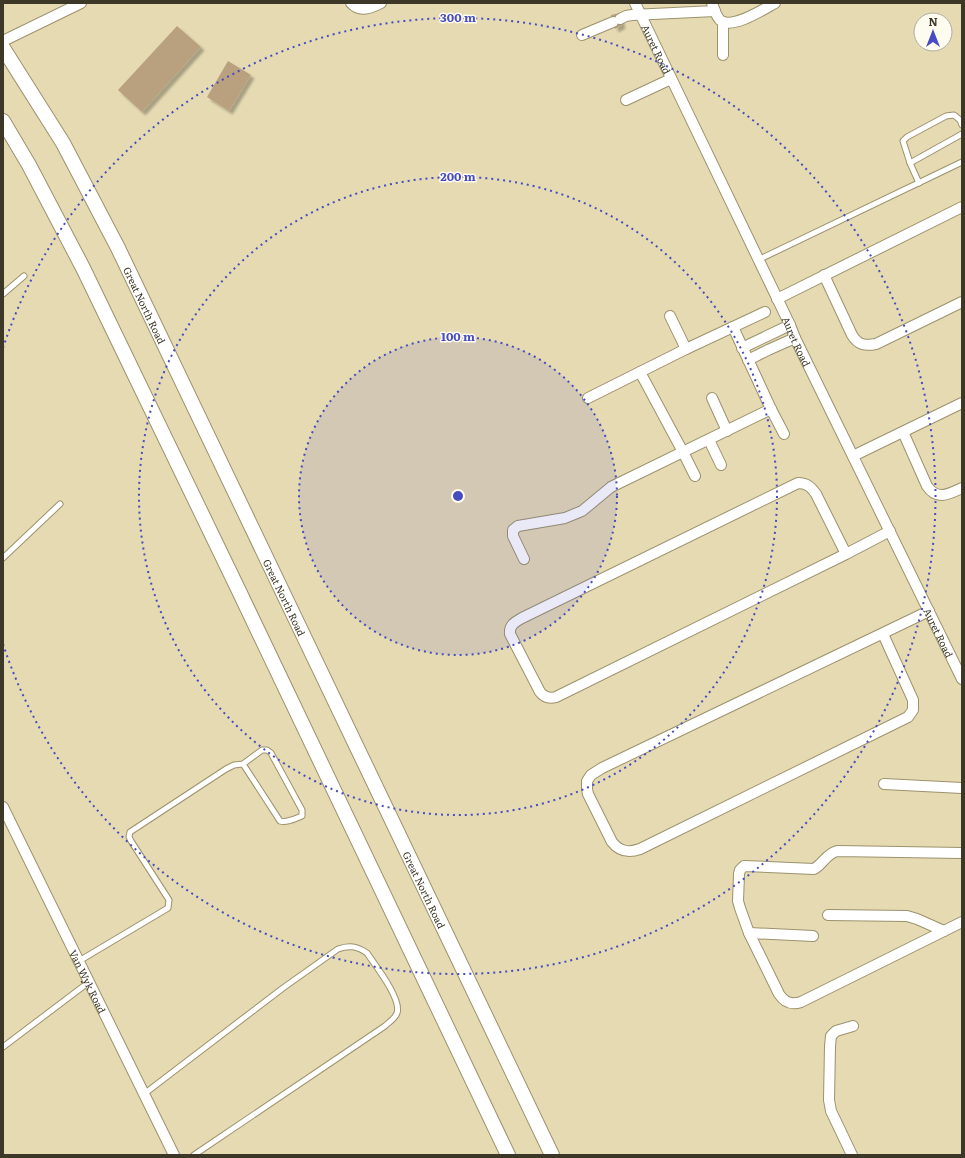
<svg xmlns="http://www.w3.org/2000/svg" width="965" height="1158" viewBox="0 0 965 1158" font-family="Literata,serif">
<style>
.building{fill:#b9a17f;filter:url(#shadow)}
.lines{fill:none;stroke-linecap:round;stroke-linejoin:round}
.service-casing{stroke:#9c926c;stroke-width:7}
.minor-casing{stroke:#9c926c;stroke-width:12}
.secondary-casing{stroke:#9c926c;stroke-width:16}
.service{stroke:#fff;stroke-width:5}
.minor{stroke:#fff;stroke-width:10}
.secondary{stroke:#fff;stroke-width:14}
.ring{fill:none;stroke:#464cc1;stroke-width:2;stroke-dasharray:2 4}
.labels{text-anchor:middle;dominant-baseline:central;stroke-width:3;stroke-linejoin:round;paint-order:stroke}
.street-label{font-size:10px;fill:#3c3727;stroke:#fefbef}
.centre{fill:#464cc1;stroke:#fefbef;stroke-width:2}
.ring-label{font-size:12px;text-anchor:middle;font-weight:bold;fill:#464cc1;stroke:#fefbef;stroke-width:3;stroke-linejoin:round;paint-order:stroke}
</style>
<defs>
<filter id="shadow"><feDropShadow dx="3.5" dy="3.5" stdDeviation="1" flood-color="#0004"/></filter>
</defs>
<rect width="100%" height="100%" fill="#e5dab2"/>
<g class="building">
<polygon points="619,13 622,25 615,29 611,15"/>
<polygon points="177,26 201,47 142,112 118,90"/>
<polygon points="228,61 251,75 229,111 207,97"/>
</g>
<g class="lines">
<g class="service-casing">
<g id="service">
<polyline points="910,163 962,134"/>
<polyline points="919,183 910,163 903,141 907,137 946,116 954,115 960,120 962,125"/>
<polyline points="758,260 962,162"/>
<polyline points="3,294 24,276"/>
<polyline points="3,558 60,504"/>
<path d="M79 961 168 908 169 900 131 841 129 837 130 832 226 769 234 765 243 764 262 750H267L271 753 302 810V816C294 819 287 823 280 821L243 764"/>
<polyline points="3,1047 89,982"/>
<path d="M144 1094 283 988 338 949C349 945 357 946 367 953 375 965 402 999 397 1013 395 1019 389 1022 385 1026L194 1155"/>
</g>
</g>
<g class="minor-casing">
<g id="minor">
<path d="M351 3C360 13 371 8 381 3"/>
<path id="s1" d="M635 3 790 325 795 338 962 679"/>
<path d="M712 3C714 9 716 16 720 20 732 30 764 9 775 3"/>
<polyline points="620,19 626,16 632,15 715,11"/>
<polyline points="723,22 723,55"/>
<polyline points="582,35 613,22"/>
<polyline points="3,41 81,3"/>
<polyline points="626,100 671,79"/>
<path d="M824 275 852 335C858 345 865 346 876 344L962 302"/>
<polyline points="777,299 962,207"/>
<polyline points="670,316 686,349"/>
<polyline points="733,327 771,409 784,434"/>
<polyline points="742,348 790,325"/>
<polyline points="748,360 768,350 795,338"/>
<polyline points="640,372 683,452 695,476"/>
<polyline points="588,398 686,349 765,312"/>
<polyline points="712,398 727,431"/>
<path d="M903 432 927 486C937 501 949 494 962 488"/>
<polyline points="709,440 721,465"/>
<polyline points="853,456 962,403"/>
<path d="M846 554 816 494C811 487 807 483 798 483L522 618C515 622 509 625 510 634L540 692C544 697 549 699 556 697L846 554 890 531"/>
<polyline points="524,559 513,536 513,530 518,526 565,518 582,511 611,487 771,409"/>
<path d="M883 634 913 700V710L908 717 640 849C629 853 620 852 612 842L588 794 587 789V781L591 775 602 768 929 611"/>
<polyline points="884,784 962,788"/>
<path id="s2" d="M3 807 174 1155"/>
<path d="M962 853 837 851C826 854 823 864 814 869L744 866 740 870 739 874 738 901 740 908 749 933 779 994C785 1003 792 1005 801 1002L962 922"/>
<polyline points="828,915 907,916 917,919 944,931"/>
<polyline points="749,933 813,936"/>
<polyline points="852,1155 831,1111 829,1100 830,1046 831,1036 836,1031 853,1026"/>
</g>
</g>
<g class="secondary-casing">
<g id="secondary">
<path id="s3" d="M3 48 63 143 118 248 552 1155"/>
<polyline points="3,121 29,165 83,268 239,591 508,1155"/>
</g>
</g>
<use href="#service" class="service"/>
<use href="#minor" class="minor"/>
<use href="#secondary" class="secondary"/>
</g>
<circle cx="458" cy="496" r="159" fill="#464cc1" fill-opacity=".12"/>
<g class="ring">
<circle cx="458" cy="496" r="159"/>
<circle cx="458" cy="496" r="319"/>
<path d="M3 348A478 478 0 1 1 3 644"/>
</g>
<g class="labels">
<g class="street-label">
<text stroke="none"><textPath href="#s1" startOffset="51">Auret Road</textPath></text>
<text stroke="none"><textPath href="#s3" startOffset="294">Great North Road</textPath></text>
<text stroke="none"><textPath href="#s1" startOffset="375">Auret Road</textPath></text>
<text stroke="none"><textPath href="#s3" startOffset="618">Great North Road</textPath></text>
<text stroke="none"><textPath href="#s1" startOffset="699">Auret Road</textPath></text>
<text stroke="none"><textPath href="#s3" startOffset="942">Great North Road</textPath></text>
<text stroke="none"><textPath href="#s2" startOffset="194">Van Wyk Road</textPath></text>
</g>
</g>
<circle cx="458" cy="496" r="6" class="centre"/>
<g class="ring-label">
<text x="458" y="22">300 m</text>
<text x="458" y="181">200 m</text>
<text x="458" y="341">100 m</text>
</g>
<rect width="965" height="1158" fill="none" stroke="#3c3727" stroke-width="8"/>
<g transform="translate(933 32)"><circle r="19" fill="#fefbef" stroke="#b0ad9f"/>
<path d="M0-3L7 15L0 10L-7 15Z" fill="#464cc1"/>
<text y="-6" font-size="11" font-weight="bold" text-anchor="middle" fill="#3c3727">N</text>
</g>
</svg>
